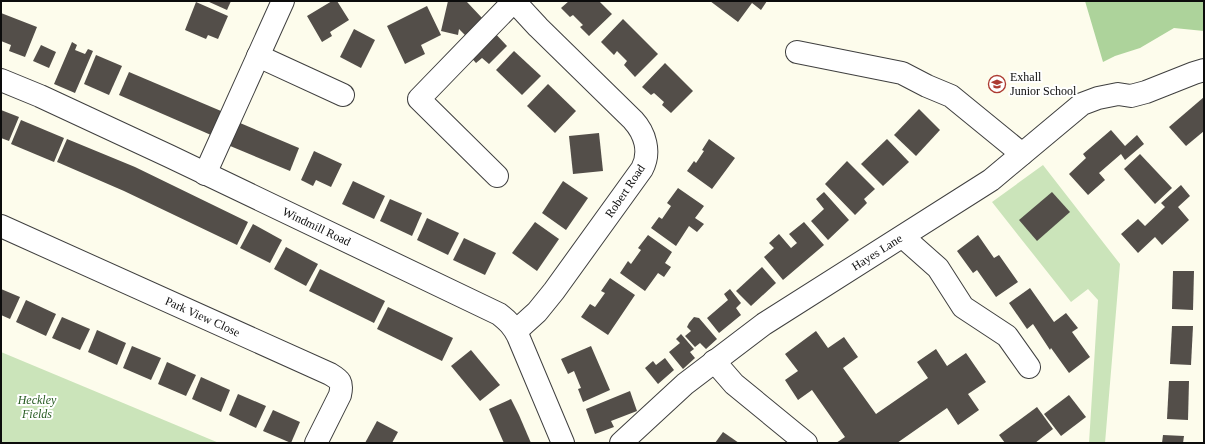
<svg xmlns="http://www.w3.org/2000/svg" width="1205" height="444" viewBox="0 0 1205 444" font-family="Georgia,serif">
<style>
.green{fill:#cbe4ba}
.forest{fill:#add39b}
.building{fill:#534e49}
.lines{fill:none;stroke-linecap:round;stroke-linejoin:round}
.minor-casing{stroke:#3f3f3f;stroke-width:24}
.minor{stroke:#fff;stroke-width:22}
.labels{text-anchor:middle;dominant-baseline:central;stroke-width:4;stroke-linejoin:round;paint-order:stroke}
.poi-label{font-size:12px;fill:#0c0c0c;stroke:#fff;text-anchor:start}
.street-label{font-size:12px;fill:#0c0c0c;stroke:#fff}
.park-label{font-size:12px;font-style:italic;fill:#285c23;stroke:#fff}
</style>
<rect width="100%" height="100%" fill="#fdfcec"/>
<g class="green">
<polygon points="1043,165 1120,264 1105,443 1089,443 1098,300 1088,289 1071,302 992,202"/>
<polygon points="1,352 219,443 1,443"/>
</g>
<polygon class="forest" points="1085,1 1204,1 1204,31 1174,28 1140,48 1115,56 1103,62"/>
<g class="building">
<polygon points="207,1 231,1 227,10"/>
<polygon points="332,1 337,1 349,20 330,32 332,36 322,42 307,16"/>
<polygon points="448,1 462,1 467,2 483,19 466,36 459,29 458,35 441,31"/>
<polygon points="569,1 599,1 612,14 589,36 580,27 583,25 573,15 570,17 561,8"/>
<polygon points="710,1 767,1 761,10 752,3 738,22"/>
<polygon points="196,2 228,16 218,39 208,35 206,39 185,30"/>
<polygon points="427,6 441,35 421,45 425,54 405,64 387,26"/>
<polygon points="1,13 37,27 25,57 9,51 11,45 1,41"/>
<polygon points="623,19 658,54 635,77 624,65 627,61 617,51 614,55 601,42"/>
<polygon points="354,29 375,40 361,68 340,57"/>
<polygon points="491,29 507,46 489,64 482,58 476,63 467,53"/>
<polygon points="72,42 77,45 75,50 85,54 88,49 93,51 75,93 54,84"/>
<polygon points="41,45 56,52 49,68 33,61"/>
<polygon points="514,51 541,76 522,95 496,70"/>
<polygon points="96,55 122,66 109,95 84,84"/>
<polygon points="665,63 693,91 671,113 662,105 664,102 654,93 651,95 642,87"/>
<polygon points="129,72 221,111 211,135 119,95"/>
<polygon points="548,84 576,111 555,133 527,106"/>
<polygon points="1204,97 1204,131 1186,146 1169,127"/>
<polygon points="919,109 940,130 916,156 894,135"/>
<polygon points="1,110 19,117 9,141 1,138"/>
<polygon points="21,120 64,138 54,162 11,144"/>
<polygon points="233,120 299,148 290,171 223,143"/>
<polygon points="1111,130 1125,146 1137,135 1144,144 1125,160 1121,154 1099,173 1105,180 1088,195 1069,174 1086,158 1083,154"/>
<polygon points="599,133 603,171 573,174 569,136"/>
<polygon points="67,139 135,167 248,222 237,245 124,191 57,162"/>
<polygon points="709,139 735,158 712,189 687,171 694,161 696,163 704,151 702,150"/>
<polygon points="887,139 909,162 883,186 861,164"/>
<polygon points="314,151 342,164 331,187 316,180 313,186 301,180"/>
<polygon points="1140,154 1172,188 1155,204 1124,169"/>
<polygon points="847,161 875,189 864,199 867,203 855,215 825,184"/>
<polygon points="353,181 385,196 374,219 342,204"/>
<polygon points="563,181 588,198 566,230 542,213"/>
<polygon points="1181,185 1190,196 1178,207 1189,220 1162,245 1155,237 1138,253 1121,234 1138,219 1145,226 1165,207 1161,203"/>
<polygon points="678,188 704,206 695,218 704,224 697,232 689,226 676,246 651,228 659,217 662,219 671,206 667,203"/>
<polygon points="824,192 849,220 828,240 811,221 824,209 816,199"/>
<polygon points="1052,192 1070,212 1037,241 1019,220"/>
<polygon points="390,199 422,213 412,236 380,221"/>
<polygon points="427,218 459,233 448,255 417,240"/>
<polygon points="535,222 559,239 537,271 512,253"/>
<polygon points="804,222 824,245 783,280 764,257 774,248 769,243 779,234 791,248 797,243 789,234"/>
<polygon points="253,224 282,240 270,263 240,248"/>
<polygon points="648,235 672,252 665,263 671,267 664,277 658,273 645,291 620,273 628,261 631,264 641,250 638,248"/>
<polygon points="978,235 994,258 999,255 1018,282 996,297 977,270 973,273 957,251"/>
<polygon points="464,238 496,253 485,275 453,260"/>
<polygon points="286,247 318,264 306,286 274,269"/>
<polygon points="762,267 776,283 751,306 736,291"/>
<polygon points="320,269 385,301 374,323 309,291"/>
<polygon points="1173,271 1194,271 1193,310 1172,309"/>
<polygon points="610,278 635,295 608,335 581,317 590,304 595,307 605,293 601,291"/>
<polygon points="1030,288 1054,322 1066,313 1078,328 1072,332 1090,357 1069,373 1051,348 1050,350 1033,324 1027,329 1009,303"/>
<polygon points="1,289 20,297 10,319 1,315"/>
<polygon points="730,289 741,303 736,308 741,315 719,333 707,318 728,300 724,294"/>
<polygon points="26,300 56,314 46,336 16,322"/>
<polygon points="388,307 453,338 442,361 377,329"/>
<polygon points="62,317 90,329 80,350 52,338"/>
<polygon points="694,317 699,318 717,339 706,349 700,343 695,347 685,336 691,331 687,327 689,323"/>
<polygon points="1172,326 1193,326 1191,365 1170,364"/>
<polygon points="97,330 126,343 117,365 88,352"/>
<polygon points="816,331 828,348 844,337 858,357 843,368 876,414 928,378 917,362 936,349 947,366 966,353 986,382 968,394 979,410 958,425 947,408 897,443 836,443 845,437 812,390 798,400 785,380 798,371 785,354"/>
<polygon points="681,334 694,349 690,352 695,358 683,369 669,352 680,343 676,339"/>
<polygon points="132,346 161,358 151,380 123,368"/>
<polygon points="591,346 610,390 583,402 578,389 581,388 574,371 568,374 561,359"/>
<polygon points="471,350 500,385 480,401 451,366"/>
<polygon points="665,358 674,370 658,384 645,368 653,361 656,365"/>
<polygon points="167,362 196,375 186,396 158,384"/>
<polygon points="201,377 230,390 221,412 192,399"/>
<polygon points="1169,381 1189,381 1188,420 1167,419"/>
<polygon points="630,391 637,411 611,421 614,427 595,434 586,409"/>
<polygon points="238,394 266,406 256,428 229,415"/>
<polygon points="1069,395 1086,417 1061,436 1044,414"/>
<polygon points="511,399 519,415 531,443 504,443 503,441 489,409"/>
<polygon points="1037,407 1053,429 1035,443 1005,443 999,435"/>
<polygon points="273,410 300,422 291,443 263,431"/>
<polygon points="377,421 398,432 392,443 365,443"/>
<polygon points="723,432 739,443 715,443"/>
<polygon points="1163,435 1184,436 1183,443 1162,443"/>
</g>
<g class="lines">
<g class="minor-casing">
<g id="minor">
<path d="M514 1 538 27 633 120C645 133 651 152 642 169L554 291 537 312 516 331"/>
<polyline points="797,52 902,73 927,86 951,96 1022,154"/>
<polyline points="258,56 343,95"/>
<path id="s1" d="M1 80 40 96 169 156 499 314C508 321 513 326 518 336L563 443"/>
<polyline points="205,174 283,1"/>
<polyline points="497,176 419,99 514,1"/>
<path id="s2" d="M1 226 330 374C340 380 343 382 340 395L316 443"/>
<polyline points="903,237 938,268 963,307 1007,336 1029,367"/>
<polyline points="714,361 734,384 806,443"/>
<path id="s3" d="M621 443 685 384 764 324 991 180 1082 104 1098 98 1118 94 1131 96 1146 92 1194 73 1204 70"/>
</g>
</g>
<use href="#minor" class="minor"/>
</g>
<defs>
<g id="school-ring" transform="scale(0.9)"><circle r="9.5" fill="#fff" stroke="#ad3b32" stroke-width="1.5"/><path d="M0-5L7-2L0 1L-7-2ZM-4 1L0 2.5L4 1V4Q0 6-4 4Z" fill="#ad3b32"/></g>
</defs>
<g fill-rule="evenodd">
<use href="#school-ring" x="997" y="84"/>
</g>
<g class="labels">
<g class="poi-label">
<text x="1010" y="77">Exhall<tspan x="1010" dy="14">Junior School</tspan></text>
</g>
<g class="street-label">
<text transform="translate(625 191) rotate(-56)">Robert Road</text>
<text stroke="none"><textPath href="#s1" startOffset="348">Windmill Road</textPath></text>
<text stroke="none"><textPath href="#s3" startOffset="320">Hayes Lane</textPath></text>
<text stroke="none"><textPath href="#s2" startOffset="221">Park View Close</textPath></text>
</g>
<g class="park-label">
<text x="37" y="400">Heckley<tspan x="37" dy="14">Fields</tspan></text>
</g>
</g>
<rect width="1205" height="444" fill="none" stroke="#0c0c0c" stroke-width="4"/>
</svg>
